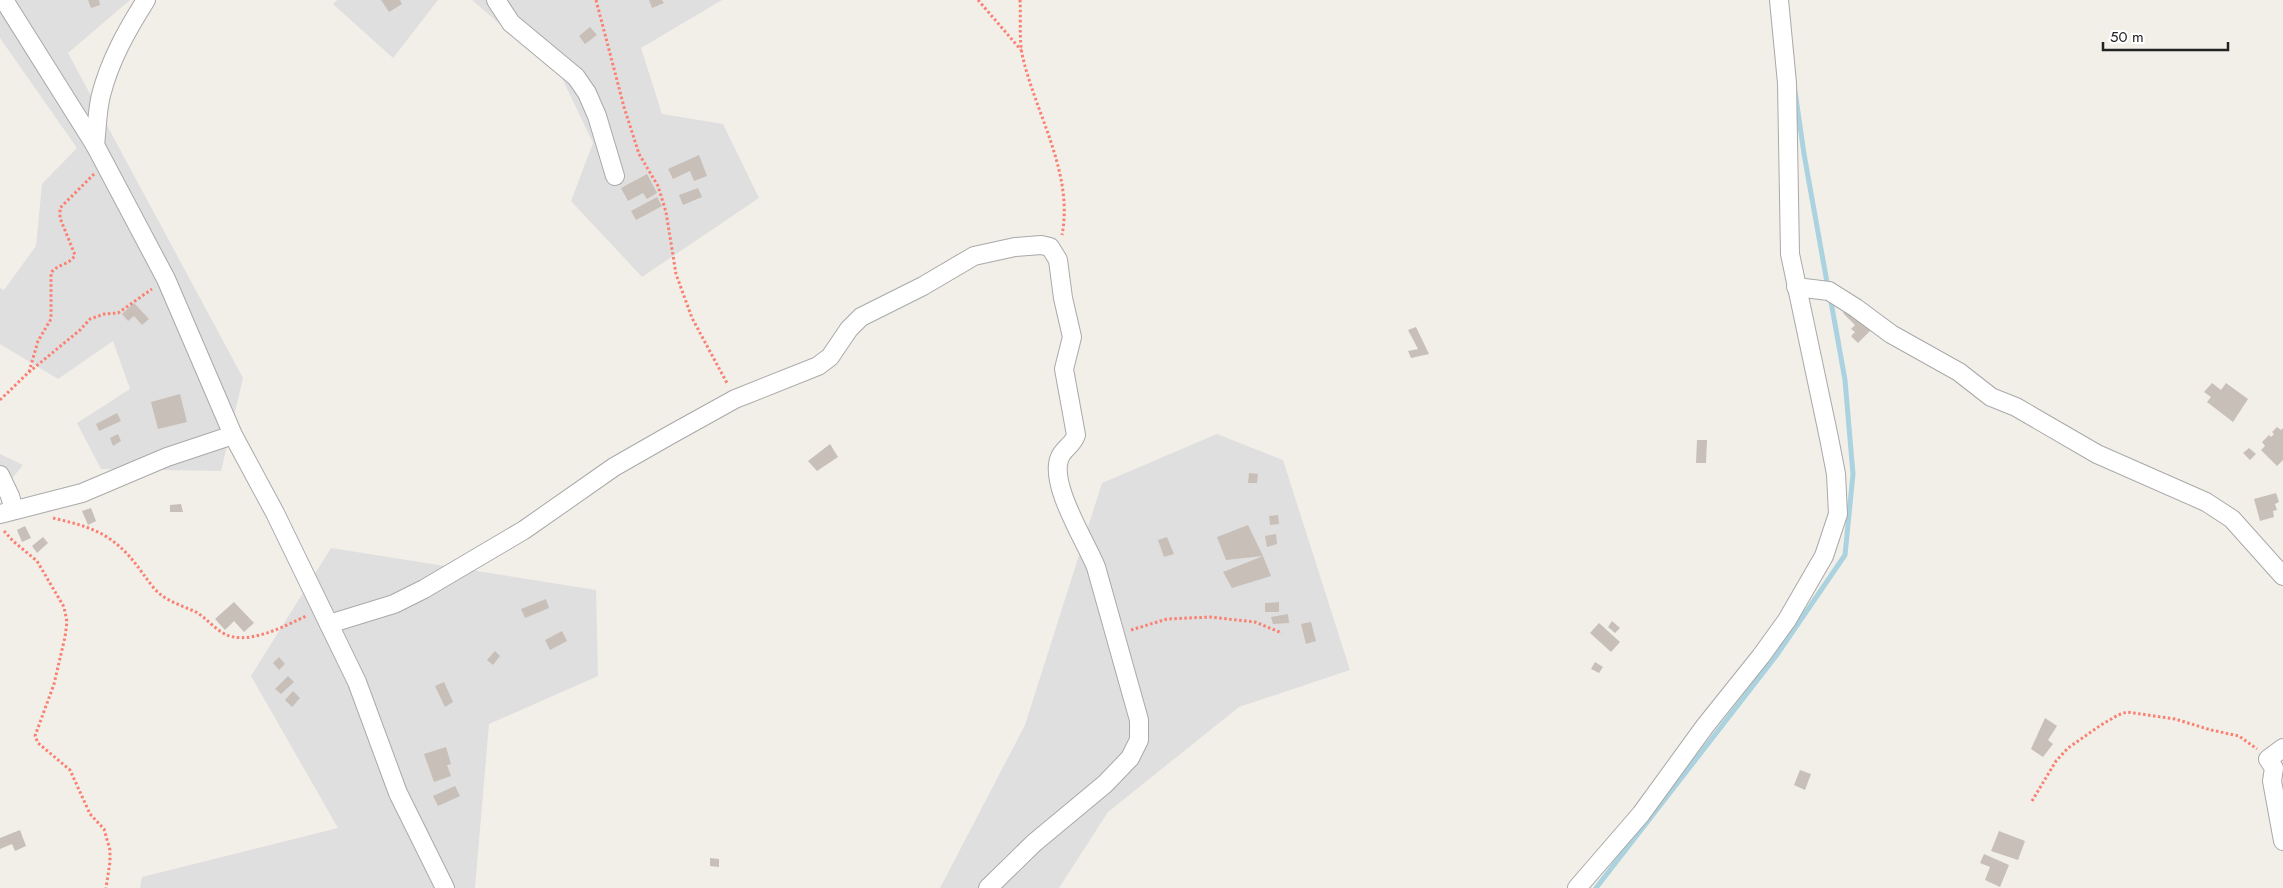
<svg xmlns="http://www.w3.org/2000/svg" width="2283" height="888" viewBox="0 0 2283 888" font-family="Jost,sans-serif">
<style>
.residential{fill:#e0dfdf}
.lines{fill:none;stroke-linecap:round;stroke-linejoin:round}
.stream{stroke:#aad3df;stroke-width:5}
.building{fill:#c7bfb8}
.minor-casing{stroke:#a9a9a9;stroke-width:20}
.path{stroke:#fa8072;stroke-width:3;stroke-dasharray:2.5 2.5;stroke-linecap:butt}
.minor{stroke:#fff;stroke-width:18}
</style>
<rect width="100%" height="100%" fill="#f2efe9"/>
<g class="residential">
<polygon points="0,0 130,0 68,53 243,378 221,471 101,469 77,423 130,389 113,341 58,379 0,344 0,288 4,290 36,246 42,184 77,148 0,38"/>
<polygon points="337,0 438,0 393,58 333,4"/>
<polygon points="472,0 722,0 641,48 662,114 723,124 759,198 642,277 571,201 593,143 562,78"/>
<polygon points="1217,434 1283,460 1350,670 1239,707 1108,812 1059,888 940,888 1025,725 1102,483"/>
<polygon points="0,454 23,465 0,493"/>
<polygon points="331,548 596,590 598,676 489,724 475,888 140,888 142,877 338,828 251,676"/>
</g>
<g class="lines">
<g class="stream">
<polyline points="1795,91 1804,154 1828,288"/>
<polyline points="1596,888 1776,656 1845,555 1853,474 1845,380 1830,296"/>
</g>
</g>
<g class="building">
<polygon points="88,0 99,0 100,5 91,8"/>
<polygon points="381,0 400,0 402,4 389,12"/>
<polygon points="649,0 662,0 664,3 652,8"/>
<polygon points="590,27 597,35 585,44 579,36"/>
<polygon points="699,155 707,176 694,181 690,171 673,179 668,169"/>
<polygon points="647,174 657,193 647,199 643,193 628,201 621,188"/>
<polygon points="698,188 702,197 683,205 679,195"/>
<polygon points="657,197 662,206 636,220 631,211"/>
<polygon points="134,303 149,319 142,325 134,316 128,321 122,314"/>
<polygon points="1850,305 1874,327 1858,343 1851,336 1855,332 1851,329 1855,325 1843,313"/>
<polygon points="1416,327 1429,354 1411,358 1408,351 1418,349 1408,330"/>
<polygon points="2212,383 2221,390 2226,383 2248,399 2233,422 2207,402 2211,397 2204,392"/>
<polygon points="180,394 187,422 158,429 151,402"/>
<polygon points="117,413 121,421 99,431 96,424"/>
<polygon points="2277,427 2281,430 2283,428 2283,460 2277,466 2261,450 2265,446 2262,442 2269,435 2271,437 2274,434 2272,432"/>
<polygon points="118,434 121,441 113,446 110,438"/>
<polygon points="1697,440 1707,440 1706,463 1696,463"/>
<polygon points="830,444 838,457 817,471 808,461"/>
<polygon points="2249,448 2256,454 2250,460 2243,453"/>
<polygon points="1249,473 1258,474 1257,483 1248,483"/>
<polygon points="2276,493 2279,502 2275,504 2277,510 2273,511 2274,517 2260,521 2254,499"/>
<polygon points="181,504 183,512 170,512 170,505"/>
<polygon points="91,508 96,521 88,525 82,511"/>
<polygon points="1278,515 1279,524 1270,525 1269,516"/>
<polygon points="1248,525 1263,556 1226,560 1217,537"/>
<polygon points="25,526 31,538 22,542 17,530"/>
<polygon points="1276,534 1277,544 1267,547 1265,536"/>
<polygon points="43,537 48,543 37,553 32,546"/>
<polygon points="1167,537 1174,554 1164,557 1158,540"/>
<polygon points="1263,556 1271,576 1232,588 1223,572"/>
<polygon points="546,599 549,608 525,618 521,609"/>
<polygon points="234,602 254,623 244,632 234,621 225,630 215,619"/>
<polygon points="1279,602 1279,612 1265,612 1265,603"/>
<polygon points="1288,614 1289,623 1273,624 1271,617"/>
<polygon points="1612,621 1620,628 1615,633 1608,627"/>
<polygon points="1311,622 1316,641 1306,644 1301,624"/>
<polygon points="1599,623 1620,642 1611,652 1590,633"/>
<polygon points="562,631 567,641 550,650 545,640"/>
<polygon points="495,651 500,656 493,665 487,660"/>
<polygon points="279,657 285,664 279,670 273,663"/>
<polygon points="1595,662 1603,667 1599,673 1591,669"/>
<polygon points="288,676 294,682 281,694 275,689"/>
<polygon points="444,682 453,702 445,707 435,686"/>
<polygon points="293,691 300,698 292,707 285,700"/>
<polygon points="2045,718 2057,726 2048,740 2053,744 2043,757 2031,749"/>
<polygon points="446,747 451,764 447,765 451,776 434,782 424,754"/>
<polygon points="1800,770 1811,774 1805,790 1794,785"/>
<polygon points="455,786 460,796 438,806 433,796"/>
<polygon points="20,830 26,846 15,851 12,844 0,849 0,838"/>
<polygon points="1999,831 2025,841 2018,860 1991,851"/>
<polygon points="1984,854 2009,865 2000,887 1985,880 1990,867 1980,863"/>
<polygon points="710,858 719,859 719,867 710,866"/>
</g>
<g class="lines">
<g class="minor-casing">
<g id="minor">
<polyline points="4,0 95,145 166,279 233,435 275,513 357,682 398,793 445,888"/>
<polyline points="496,0 511,23 576,77 587,93 597,116 615,176"/>
<path d="M95 145C97 129 97 111 101 95 110 60 127 30 146 0"/>
<polyline points="1796,287 1829,291 1856,308 1891,334 1959,372 1991,397 2016,407 2097,454 2206,502 2232,519 2283,576"/>
<polyline points="0,475 10,496 14,510"/>
<polyline points="0,514 82,493 167,457 233,435"/>
<path d="M329 624 394 604 424 589 524 530 614 467 670 435 735 399 818 366 830 357 849 329 861 317 923 286 974 256 1015 247 1041 245 1050 247 1058 260 1063 298 1072 337 1064 369 1076 435C1073 445 1064 448 1060 457 1048 483 1086 542 1096 567L1139 720V740L1130 758 1105 784 1034 843 988 888"/>
<polyline points="2283,748 2268,759 2274,768 2272,781 2283,841"/>
<polyline points="1577,888 1641,814 1705,726 1761,656 1787,620 1824,556 1838,514 1836,474 1829,438 1790,254 1787,83 1779,0"/>
</g>
</g>
<g class="path">
<polyline points="596,0 624,107 639,154 658,186 666,212 676,274 692,318 728,385"/>
<polyline points="978,0 1021,50"/>
<path d="M1020 0C1021 17 1019 37 1022 54 1035 113 1074 173 1062 235"/>
<path d="M29 372 38 341 51 319V273C57 264 70 265 75 255L60 218V208L94 174"/>
<polyline points="0,400 29,372 80,330 90,319 104,314 118,313 152,289"/>
<path d="M53 518C73 523 93 527 110 539 131 554 138 568 153 587 164 601 181 605 196 612 206 618 213 627 223 633 246 647 285 626 306 616"/>
<polyline points="4,531 13,541 37,561 64,607 67,622 65,637 54,684 35,736 38,743 70,770 90,814 104,829 110,850 110,862 106,888"/>
<polyline points="1131,630 1167,619 1210,617 1255,622 1282,633"/>
<polyline points="2032,801 2056,761 2068,748 2101,725 2118,715 2127,712 2175,719 2211,730 2239,736 2257,749"/>
</g>
<use href="#minor" class="minor"/>
</g>
<path d="M2103 42v8h125v-8" fill="none" stroke="#222222" stroke-width="2.5"/>
<text x="2110" y="42" font-size="15" fill="#222222" stroke="#ffffff" stroke-width="4" paint-order="stroke">50 m</text>
</svg>
